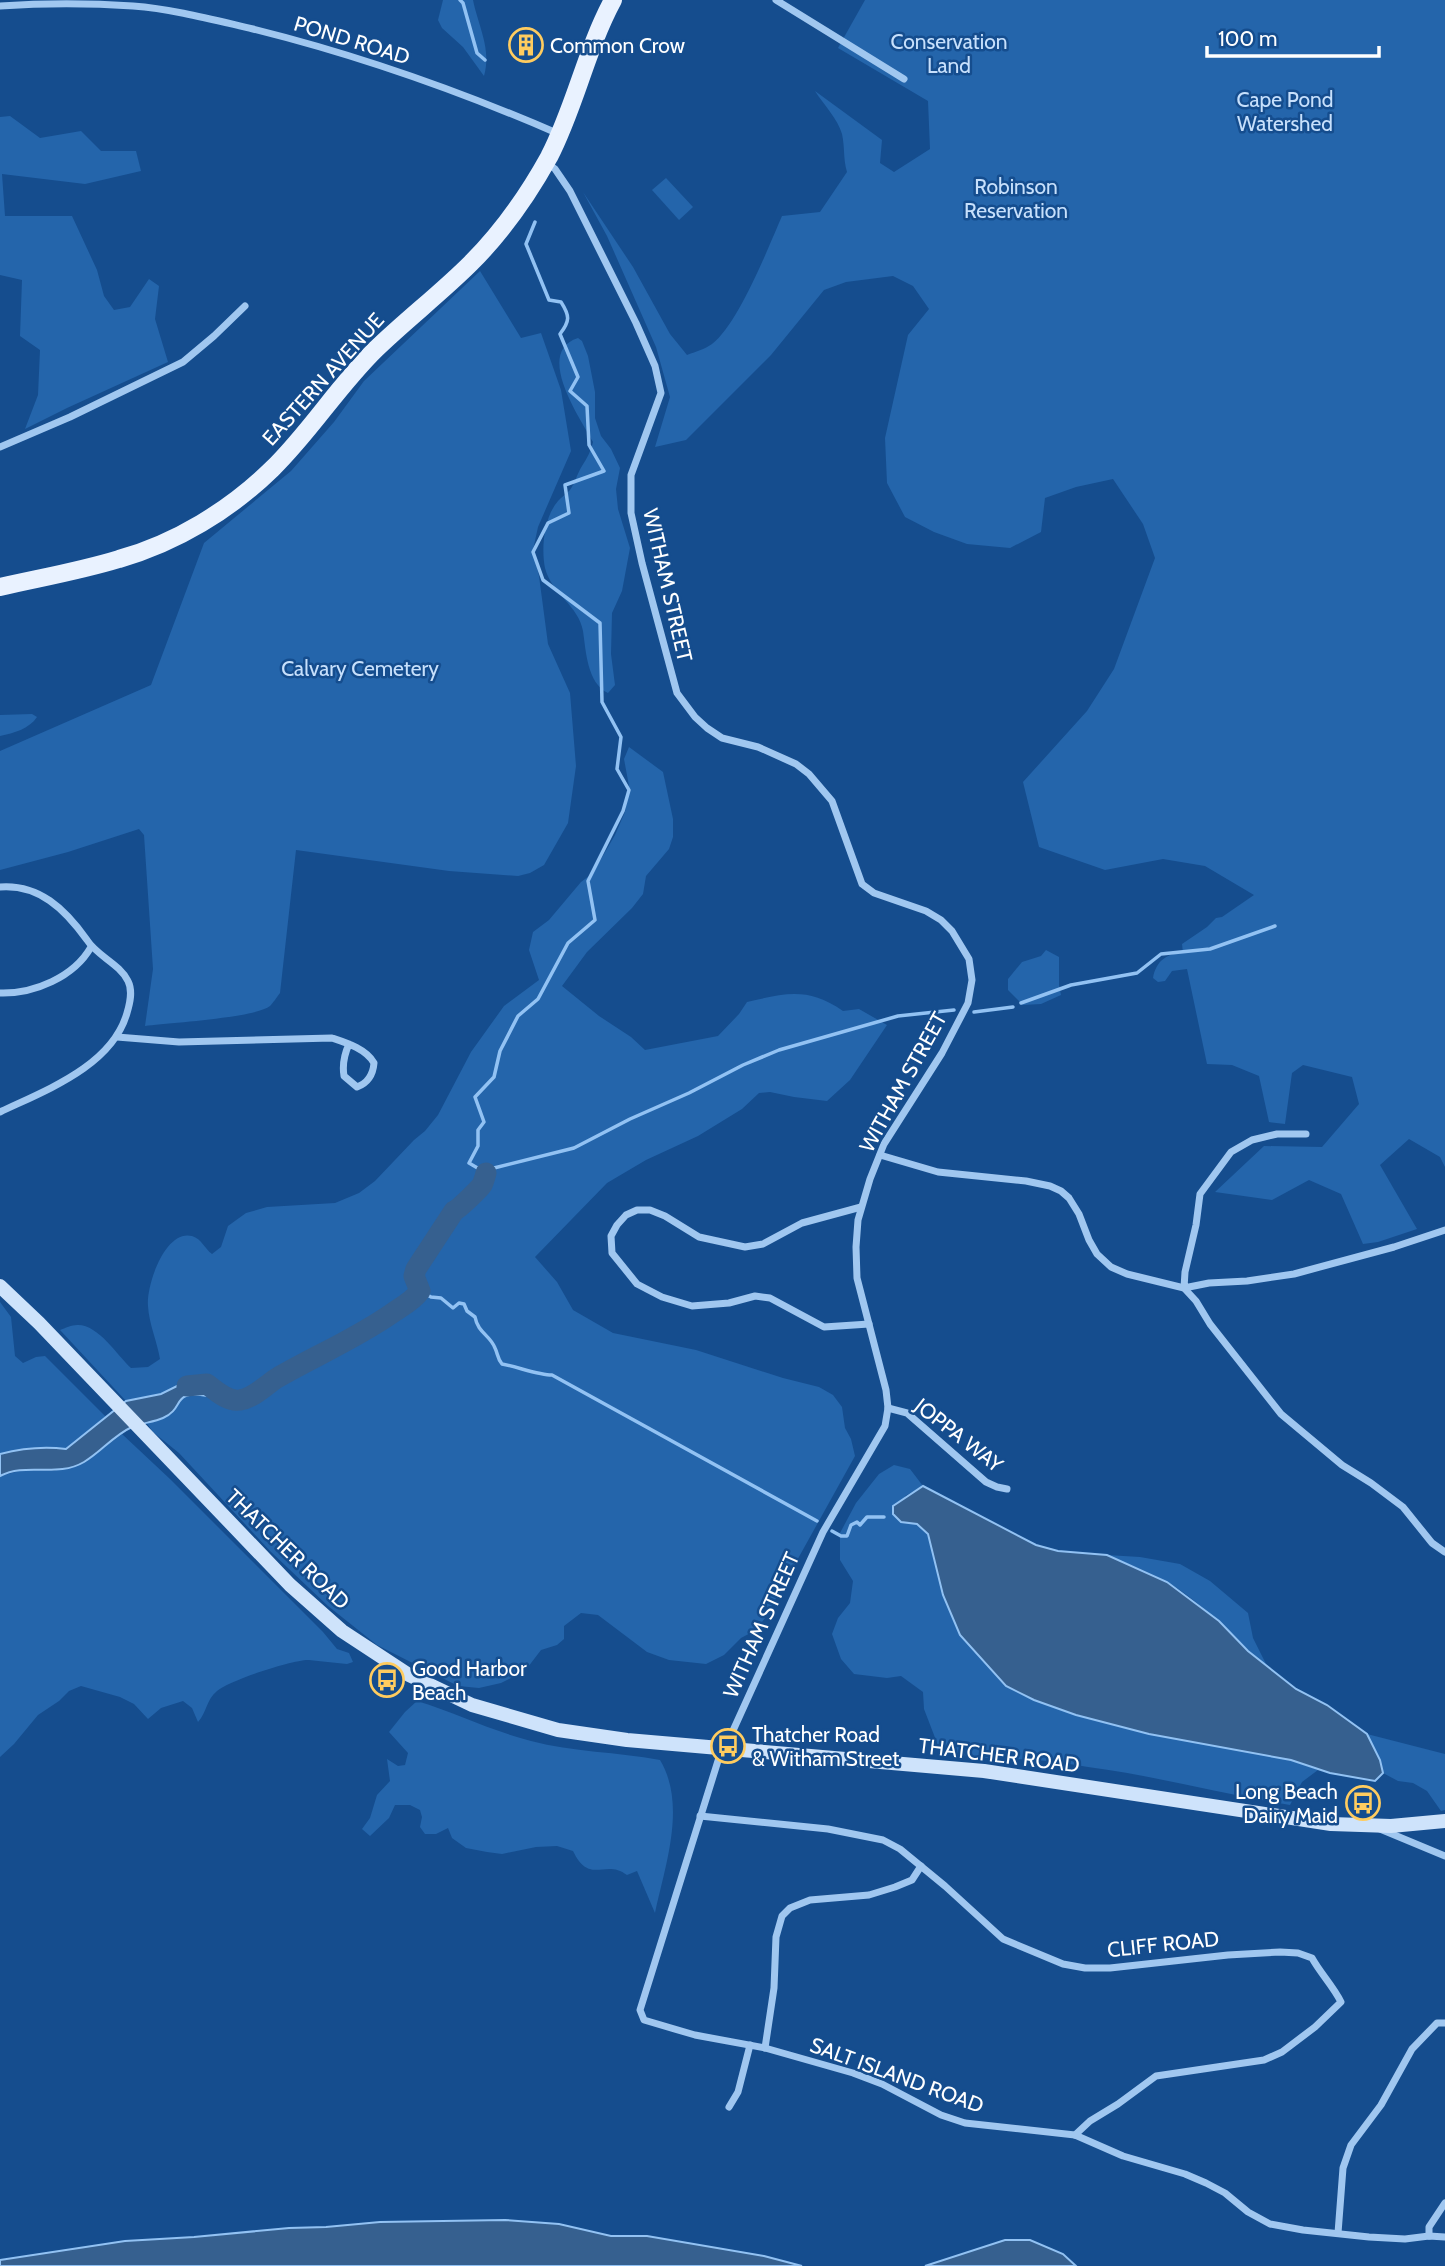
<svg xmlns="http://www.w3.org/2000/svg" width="1445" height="2266" viewBox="0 0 1445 2266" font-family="Cabin,sans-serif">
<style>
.green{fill:#2465ab}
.water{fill:#36608f;stroke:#92c2f3;stroke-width:2}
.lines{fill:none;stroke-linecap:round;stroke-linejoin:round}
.stream{stroke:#92c2f3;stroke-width:3.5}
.river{stroke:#36608f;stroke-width:21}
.minor{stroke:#a0c7f0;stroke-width:7}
.secondary{stroke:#cee3fb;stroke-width:14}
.primary{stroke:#e9f2ff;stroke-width:18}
.labels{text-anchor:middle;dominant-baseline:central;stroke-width:5;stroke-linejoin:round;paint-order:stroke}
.street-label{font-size:21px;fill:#fff;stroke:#154d8e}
.park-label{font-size:21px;fill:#c7e0fc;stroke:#154d8e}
.poi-label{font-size:21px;fill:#fff;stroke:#154d8e;text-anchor:start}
</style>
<rect width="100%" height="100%" fill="#154d8e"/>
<g class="green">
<path d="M443 0H473C478 25 492 50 484 76L463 47 442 28 438 20Z"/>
<path d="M865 0H1445V1167L1440 1157 1409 1139 1380 1165 1417 1229 1378 1242 1363 1244 1341 1194 1309 1180 1272 1200 1215 1192 1264 1146 1322 1147 1359 1104 1352 1077 1303 1065 1292 1073 1285 1124 1269 1122 1259 1076 1232 1065 1207 1064 1187 969 1172 971 1165 981 1158 982 1153 978C1156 961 1167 953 1183 953L1182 944 1207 927 1216 918 1222 917 1254 895 1205 866 1163 859 1105 870 1039 847 1023 782 1087 711 1114 669 1155 558 1143 524 1113 479 1076 487 1045 498 1041 532 1010 548 967 544 934 532 905 517 887 483 885 438 908 335 929 309 913 286 893 276 846 282 824 290 771 355 686 440 655 447 670 397 656 347 607 236 583 192 633 267 670 334 687 355C695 352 705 349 712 344 738 325 768 248 782 216L820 212 847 172C843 158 845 148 842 134 838 119 823 104 815 91L882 140 880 163 894 172 930 149 928 101 838 48Z"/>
<polygon points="10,116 40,138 81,131 101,151 136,151 141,171 85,184 2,174 5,216 72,216 97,270 104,296 114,310 130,307 149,279 159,286 155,319 168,362 67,408 25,429 38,395 40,350 20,336 22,280 0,275 0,117"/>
<polygon points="666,178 693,207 679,220 652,190"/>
<path d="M480 271 521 338 541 333 561 390 571 451 538 527 533 550 539 576 548 644 570 693 576 766 568 823 544 865 530 873 518 876 449 871 296 850 280 993C277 997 273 1003 270 1006 254 1018 168 1023 145 1026L153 969 144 835 139 829 68 852 0 870V751L151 685 204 543 291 471 334 422 364 381Z"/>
<path d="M578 338 582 341 588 356 595 392V418L601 436 611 449 620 468 616 489 618 509 630 548 622 591 612 613 611 654 615 685 608 693C587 683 586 651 583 631 579 606 551 593 545 568 541 548 544 517 558 501 561 497 567 494 570 490 575 483 577 474 582 466 587 458 591 451 593 442 580 418 534 352 578 338Z"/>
<path d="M32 714 37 717C29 729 14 733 0 736V715Z"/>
<path d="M629 747 663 772 673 819V837L669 849 646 876 643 894 632 908 587 952 562 986 599 1016 631 1037 645 1050 718 1036 739 1014 747 1002C786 993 808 987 843 1011L859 1009 887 1025 850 1080 827 1101 794 1097 770 1092 759 1093 742 1109 698 1136 646 1160 607 1183 535 1257 557 1282 573 1310 613 1333 696 1350 783 1378 819 1387 833 1395 842 1407 845 1428 851 1439 855 1456 765 1618 756 1630 741 1638 724 1655 706 1664 669 1660 647 1652 598 1615 581 1613 564 1626V1639L557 1645 541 1650 528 1667 513 1677 501 1683 479 1688 458 1686 377 1645 328 1606 270 1551 179 1453 153 1432 146 1422 164 1418 172 1413 180 1399 191 1394 197 1376 161 1394 126 1401 60 1330C65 1328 72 1325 77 1325 98 1324 117 1355 131 1368L148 1367 160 1359C157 1341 149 1324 148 1306 146 1286 165 1229 192 1236 202 1239 204 1248 212 1254L221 1247 228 1226 246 1213 267 1207 335 1203 359 1193 375 1181 414 1140 425 1131 438 1115 471 1052 504 1006 539 980 529 950 533 932 549 920 581 882 593 873 615 835 625 812 629 786 624 759Z"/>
<polygon points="1046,950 1059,957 1059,985 1061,995 1041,1004 1023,1005 1008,990 1008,979 1022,962 1041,956"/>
<path d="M0 1302 11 1317 15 1356 23 1363 36 1357 45 1356 106 1417 66 1450C42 1445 23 1448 0 1454Z"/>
<path d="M122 1434 170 1479 323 1632 337 1649 349 1653 353 1662 347 1664C334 1663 321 1661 309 1660 294 1659 228 1681 217 1691 206 1700 207 1712 198 1722L192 1708 183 1701 161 1708 148 1719 134 1704 120 1697 81 1686 69 1691 59 1701 38 1715 14 1744 0 1757V1476L23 1470 54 1471 98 1452Z"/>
<path d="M894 1465 910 1469 923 1486 905 1496 901 1522 917 1524 928 1534 960 1635 1006 1686 1149 1734 1291 1760 1318 1770 1302 1782 1290 1805C1222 1794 1156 1776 1088 1767 1070 1764 1052 1761 1034 1760 1002 1757 969 1761 939 1748L924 1709 923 1692 901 1676 887 1678 854 1674 841 1659 832 1634 838 1618 850 1603 853 1581 840 1560V1533L856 1503 879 1474Z"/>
<path d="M1107 1555 1140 1557 1180 1564 1210 1581 1248 1613 1253 1638 1267 1666C1233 1639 1205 1604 1167 1582 1148 1571 1127 1564 1107 1555Z"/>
<path d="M417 1701C456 1713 492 1731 531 1741 573 1752 617 1752 660 1760 687 1805 665 1866 655 1913L637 1871 627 1875C605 1858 590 1886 573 1851L557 1846 536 1847 502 1854 487 1852 466 1848 452 1838 448 1828 436 1834H425L420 1827 422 1817 420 1810 410 1805H395L389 1818 370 1836 362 1829 370 1818 377 1795 390 1781 387 1759 398 1766 405 1765 408 1753 389 1732 405 1712Z"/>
<polygon points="1367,1734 1445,1754 1445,1810 1441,1811 1427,1791 1413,1783 1398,1781 1383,1773 1380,1760"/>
</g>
<g class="water">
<path d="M197 1376 210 1380 215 1387 207 1396C170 1390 186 1408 163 1418 154 1422 142 1423 132 1427 114 1435 101 1452 84 1462 57 1478 26 1462 0 1476V1454C23 1448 42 1446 66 1449L126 1401 161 1394Z"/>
<polygon points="923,1486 1036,1545 1058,1551 1107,1555 1167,1582 1219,1621 1248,1651 1296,1689 1327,1705 1367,1734 1380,1760 1383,1773 1375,1781 1330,1773 1291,1760 1149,1734 1076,1715 1034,1700 1006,1686 960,1635 943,1595 928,1534 917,1524 901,1522 893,1514 893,1506"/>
<polygon points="505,2220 559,2224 611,2236 647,2236 764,2256 802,2266 0,2266 0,2260 125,2241 194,2237 289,2228 326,2227 380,2222"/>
<polygon points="1005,2240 1030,2240 1063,2254 1076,2266 925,2266"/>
</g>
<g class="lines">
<g class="stream">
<polyline points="460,0 463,3 477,53 485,60"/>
<path d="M535 222 526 244 549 300 561 302C570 316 570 321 560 334L578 377 570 391 587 406 589 445 604 471 565 485 569 513 548 523 533 552 543 580 600 623 602 702 621 737 617 769 629 790 623 811 588 881 595 920 568 943 538 999 518 1016 500 1051 494 1077 475 1097 484 1122 478 1130V1146L469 1163 486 1173 494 1168 574 1148 630 1119 689 1093 743 1065 779 1050 898 1016 954 1010"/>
<polyline points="1021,1003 1071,985 1137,973 1161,954 1210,949 1275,926"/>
<polyline points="974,1012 1013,1007"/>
<path d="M420 1291 431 1297 441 1298 453 1308 459 1303 464 1304 467 1311 475 1317C478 1333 490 1335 495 1348 498 1354 497 1358 502 1364 518 1367 539 1375 552 1375L817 1521"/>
<polyline points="832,1531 841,1536 847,1536 851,1525 857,1522 860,1525 867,1517 884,1517"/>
</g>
<path class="river" d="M187 1386 207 1384C216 1391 228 1402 240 1400 254 1398 266 1385 277 1378 315 1356 355 1339 391 1314 401 1307 413 1301 420 1291L414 1276 416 1269 454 1211C459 1209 479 1189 482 1185 484 1181 485 1177 486 1173"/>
<g class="minor">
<polyline points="776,0 904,79"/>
<path d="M0 6C44 3 89 3 133 6 173 9 214 20 253 29 358 55 460 91 559 134"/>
<polyline points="546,162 555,169 570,191 636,323 655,366 661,393 631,475 631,513 642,563 677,693 695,717 707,728 722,738 758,747 796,764 809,774 832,801 862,884 874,893 926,911 941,920 952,931 969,959 972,980 968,1003 942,1053 884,1144 870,1179 858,1220 856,1247 857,1278 886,1390 888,1408 885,1426 823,1532 731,1735 722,1748 640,2010 644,2020 695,2035 765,2048 853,2073 882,2084 941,2115 965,2123 1075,2135 1123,2156 1185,2174 1206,2183 1225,2193 1248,2212 1270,2224 1303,2230 1369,2237 1405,2239 1429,2236 1445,2237"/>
<polyline points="0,447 70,417 183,362 214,336 245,306"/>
<path d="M0 887C39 884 65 909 87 940 97 956 120 964 128 981 133 991 130 1003 127 1013 112 1066 46 1090 0 1112"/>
<path d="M0 993C34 994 74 977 91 947"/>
<path d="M117 1037 179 1042 332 1038C347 1043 366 1049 374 1063 373 1075 368 1083 357 1087L344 1076C342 1064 344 1055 349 1044"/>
<polyline points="1306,1134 1277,1134 1252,1140 1231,1152 1200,1194 1196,1225 1185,1272 1184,1288 1209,1283 1247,1281 1294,1274 1394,1247 1445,1230"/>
<polyline points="880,1155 938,1172 1026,1181 1050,1186 1061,1191 1069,1198 1079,1214 1089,1240 1097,1254 1111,1267 1127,1274 1184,1288 1196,1301 1210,1324 1281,1414 1342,1465 1371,1483 1403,1507 1432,1543 1445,1552"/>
<polyline points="861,1207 802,1223 763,1244 745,1247 699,1237 665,1216 650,1210 637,1210 626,1215 617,1225 611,1236 612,1253 637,1284 662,1297 692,1306 729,1303 755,1296 770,1298 824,1327 869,1324"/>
<polyline points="888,1408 907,1413 986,1482 997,1487 1007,1489"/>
<path d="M700 1816 828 1829 883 1840 900 1849 945 1886 1003 1939 1063 1964 1085 1968H1110L1228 1955 1280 1952 1298 1953 1312 1958C1321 1974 1333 1986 1341 2002L1315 2027 1282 2052 1264 2060 1156 2076 1118 2104 1090 2121 1075 2135"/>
<polyline points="1380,1829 1445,1856"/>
<polyline points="765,2048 774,1988 776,1937 782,1916 790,1908 810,1900 869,1895 895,1887 912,1880 921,1866"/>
<polyline points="729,2107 738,2092 750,2045"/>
<polyline points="1338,2233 1343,2168 1351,2145 1381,2105 1412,2049 1437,2023 1445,2023"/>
<polyline points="1429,2236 1429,2227 1445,2203"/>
</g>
<polyline class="secondary" points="0,1286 39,1323 290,1585 342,1631 409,1675 472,1705 558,1730 627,1740 984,1771 1331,1824 1391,1826 1445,1821"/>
<path class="primary" d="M0 587C39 578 80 571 119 559 176 543 230 510 272 469 310 432 338 386 376 349 407 319 441 293 471 263 501 233 528 195 549 157 575 107 586 50 613 0"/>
</g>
<defs>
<g id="building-ring" transform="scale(1.75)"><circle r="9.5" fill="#154d8e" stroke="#ffcc5f" stroke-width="1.5"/><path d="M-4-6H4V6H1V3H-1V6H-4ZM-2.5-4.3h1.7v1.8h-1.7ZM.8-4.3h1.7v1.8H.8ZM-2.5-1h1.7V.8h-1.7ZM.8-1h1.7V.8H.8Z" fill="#ffcc5f"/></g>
<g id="bus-ring" transform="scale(1.75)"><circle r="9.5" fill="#154d8e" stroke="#ffcc5f" stroke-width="1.5"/><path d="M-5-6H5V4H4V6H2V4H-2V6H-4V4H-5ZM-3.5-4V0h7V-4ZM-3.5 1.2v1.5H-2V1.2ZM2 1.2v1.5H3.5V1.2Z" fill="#ffcc5f"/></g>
</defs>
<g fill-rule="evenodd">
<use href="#building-ring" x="526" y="45"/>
<use href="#bus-ring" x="387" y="1680"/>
<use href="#bus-ring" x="728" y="1746"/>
<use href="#bus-ring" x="1363" y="1803"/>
</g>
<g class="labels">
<g class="street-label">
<text transform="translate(352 40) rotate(17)">POND ROAD</text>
<text transform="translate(323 379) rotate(-48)">EASTERN AVENUE</text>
<text transform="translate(668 585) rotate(77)">WITHAM STREET</text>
<text transform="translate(903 1082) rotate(-61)">WITHAM STREET</text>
<text transform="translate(959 1435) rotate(38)">JOPPA WAY</text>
<text transform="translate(288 1549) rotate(44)">THATCHER ROAD</text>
<text transform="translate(761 1625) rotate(-66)">WITHAM STREET</text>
<text transform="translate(999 1755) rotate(7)">THATCHER ROAD</text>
<text transform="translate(1163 1944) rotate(-6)">CLIFF ROAD</text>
<text transform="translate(897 2075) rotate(20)">SALT ISLAND ROAD</text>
</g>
<g class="park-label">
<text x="949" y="41">Conservation<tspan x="949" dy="24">Land</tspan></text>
<text x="1285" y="99">Cape Pond<tspan x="1285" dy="24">Watershed</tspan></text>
<text x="1016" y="186">Robinson<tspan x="1016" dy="24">Reservation</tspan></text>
<text x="360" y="668">Calvary Cemetery</text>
</g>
<g class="poi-label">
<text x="550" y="45">Common Crow</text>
<text x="412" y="1668">Good Harbor<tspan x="412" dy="24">Beach</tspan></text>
<text x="752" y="1734">Thatcher Road<tspan x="752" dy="24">&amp; Witham Street</tspan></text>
<text x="1338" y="1791" text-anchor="end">Long Beach<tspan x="1338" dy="24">Dairy Maid</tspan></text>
</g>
</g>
<path d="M1207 46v10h172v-10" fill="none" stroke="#ffffff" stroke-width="3.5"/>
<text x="1218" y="46" font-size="21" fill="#ffffff" stroke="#154d8e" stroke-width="5" paint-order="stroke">100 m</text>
</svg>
